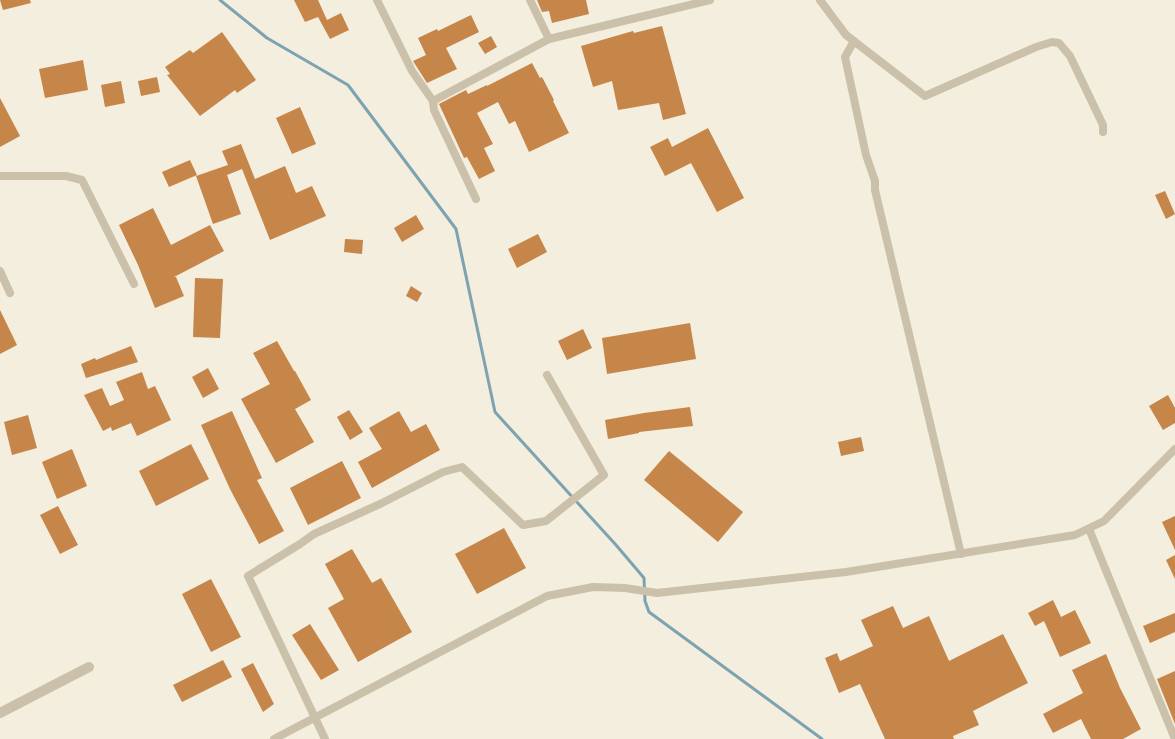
<svg xmlns="http://www.w3.org/2000/svg" width="1175" height="739" viewBox="0 0 1175 739" font-family="'Golos Text',sans-serif">
<style>
.lines{fill:none;stroke-linecap:round;stroke-linejoin:round}
.stream{stroke:#7da2b0;stroke-width:3}
.building{fill:#c68549}
.minor{stroke:#cbc1aa;stroke-width:8}
.tertiary{stroke:#cbc1aa;stroke-width:10}
</style>
<rect width="100%" height="100%" fill="#f3eede"/>
<g class="lines">
<polyline class="stream" points="220,0 267,38 348,85 456,229 495,412 616,545 644,578 645,601 649,612 822,739"/>
</g>
<g class="building">
<polygon points="0,0 30,0 31,3 3,10"/>
<polygon points="294,0 318,0 327,20 341,13 349,30 330,39 318,17 305,22"/>
<polygon points="537,0 586,0 589,14 552,23 549,11 542,12"/>
<polygon points="471,15 479,32 446,48 457,69 427,83 413,61 426,55 418,38 437,29 438,31"/>
<polygon points="662,26 686,114 663,120 659,103 618,110 612,81 593,87 581,46 633,31 634,33"/>
<polygon points="222,32 256,80 237,93 235,90 200,116 167,75 170,74 165,67 190,50 193,53"/>
<polygon points="491,36 497,47 485,54 478,43"/>
<polygon points="83,60 88,90 45,98 39,69"/>
<polygon points="532,63 540,78 542,77 554,100 553,101 569,133 529,152 515,121 509,124 498,102 477,113 493,144 484,148 495,171 479,179 467,157 464,158 439,104 466,90 468,94 487,85 487,86"/>
<polygon points="157,77 160,92 141,96 138,81"/>
<polygon points="121,81 125,103 105,107 101,85"/>
<polygon points="0,98 20,136 0,147"/>
<polygon points="300,107 316,144 292,154 276,118"/>
<polygon points="708,128 744,198 717,212 691,163 665,176 650,147 668,138 672,147"/>
<polygon points="241,144 255,179 285,166 296,193 312,186 326,216 270,240 242,169 227,175 241,214 213,224 196,176 228,165 222,151"/>
<polygon points="190,160 197,175 169,187 162,172"/>
<polygon points="1165,191 1175,214 1166,219 1155,195"/>
<polygon points="153,208 171,245 210,225 224,251 174,277 176,277 184,296 155,308 138,265 119,225"/>
<polygon points="416,215 424,229 402,242 394,228"/>
<polygon points="538,234 547,252 517,268 508,249"/>
<polygon points="345,239 363,240 362,254 344,252"/>
<polygon points="195,278 223,279 220,338 193,337"/>
<polygon points="411,286 422,293 417,302 406,296"/>
<polygon points="0,310 17,345 0,354"/>
<polygon points="690,323 696,359 607,374 602,338"/>
<polygon points="583,329 592,348 567,360 558,341"/>
<polygon points="277,341 294,371 295,371 311,400 295,409 314,442 276,463 241,399 270,384 253,353"/>
<polygon points="131,346 138,362 86,378 81,364 95,358 96,360"/>
<polygon points="208,368 219,389 203,398 192,377"/>
<polygon points="142,372 148,389 155,386 171,420 137,436 131,423 112,431 111,427 103,431 84,395 102,388 110,406 124,400 116,382"/>
<polygon points="1168,395 1175,408 1175,423 1163,430 1149,406"/>
<polygon points="690,407 693,426 639,432 639,433 608,439 605,420 644,413"/>
<polygon points="349,410 363,432 350,440 337,417"/>
<polygon points="232,411 262,478 257,480 284,531 259,544 230,489 201,425"/>
<polygon points="399,411 411,432 426,424 440,450 372,488 358,462 382,449 369,428"/>
<polygon points="28,415 37,448 12,455 4,422"/>
<polygon points="861,437 864,451 841,456 838,442"/>
<polygon points="191,444 209,479 156,506 139,471"/>
<polygon points="72,449 87,486 57,499 42,462"/>
<polygon points="669,451 743,512 718,542 644,480"/>
<polygon points="342,461 361,498 308,525 290,488"/>
<polygon points="58,506 78,545 60,554 40,515"/>
<polygon points="1175,516 1175,550 1162,522"/>
<polygon points="504,528 526,568 477,594 455,554"/>
<polygon points="352,549 372,583 381,578 412,632 358,662 328,608 344,599 325,564"/>
<polygon points="1175,555 1175,579 1166,560"/>
<polygon points="211,579 241,637 211,652 182,594"/>
<polygon points="1053,600 1061,617 1075,610 1091,643 1060,657 1044,621 1035,626 1028,613"/>
<polygon points="893,606 903,628 929,616 949,661 1003,634 1028,683 973,711 979,725 953,736 954,739 885,739 860,684 839,693 825,658 837,653 840,661 873,646 861,620"/>
<polygon points="1175,613 1175,632 1150,643 1143,626"/>
<polygon points="310,624 339,670 321,680 292,635"/>
<polygon points="1106,654 1120,688 1141,729 1123,739 1091,739 1081,719 1053,733 1043,714 1083,693 1072,670"/>
<polygon points="223,660 232,677 182,702 173,685"/>
<polygon points="253,663 274,704 263,712 241,669"/>
<polygon points="1175,671 1175,724 1157,679"/>
</g>
<g class="lines">
<g class="minor">
<polyline points="377,0 412,71 433,101 434,110 476,199"/>
<polyline points="530,0 549,39"/>
<polyline points="820,0 846,35 925,96 1036,47 1052,42 1059,43 1070,56 1103,125 1103,132"/>
<polyline points="854,41 845,57 866,155 875,181 875,190 961,554"/>
<polyline points="433,101 549,39 710,0"/>
<polyline points="0,176 66,176 82,180 134,284"/>
<polyline points="0,271 10,293"/>
<polyline points="1089,529 1175,739"/>
<polyline points="274,739 547,596 593,587 625,588 657,593 846,572 1075,535 1104,521 1175,449"/>
<polyline points="325,739 248,576 300,544 314,534 380,504 443,472 462,467 523,525 546,521 604,475 547,375"/>
</g>
<polyline class="tertiary" points="0,713 89,667"/>
</g>
</svg>
